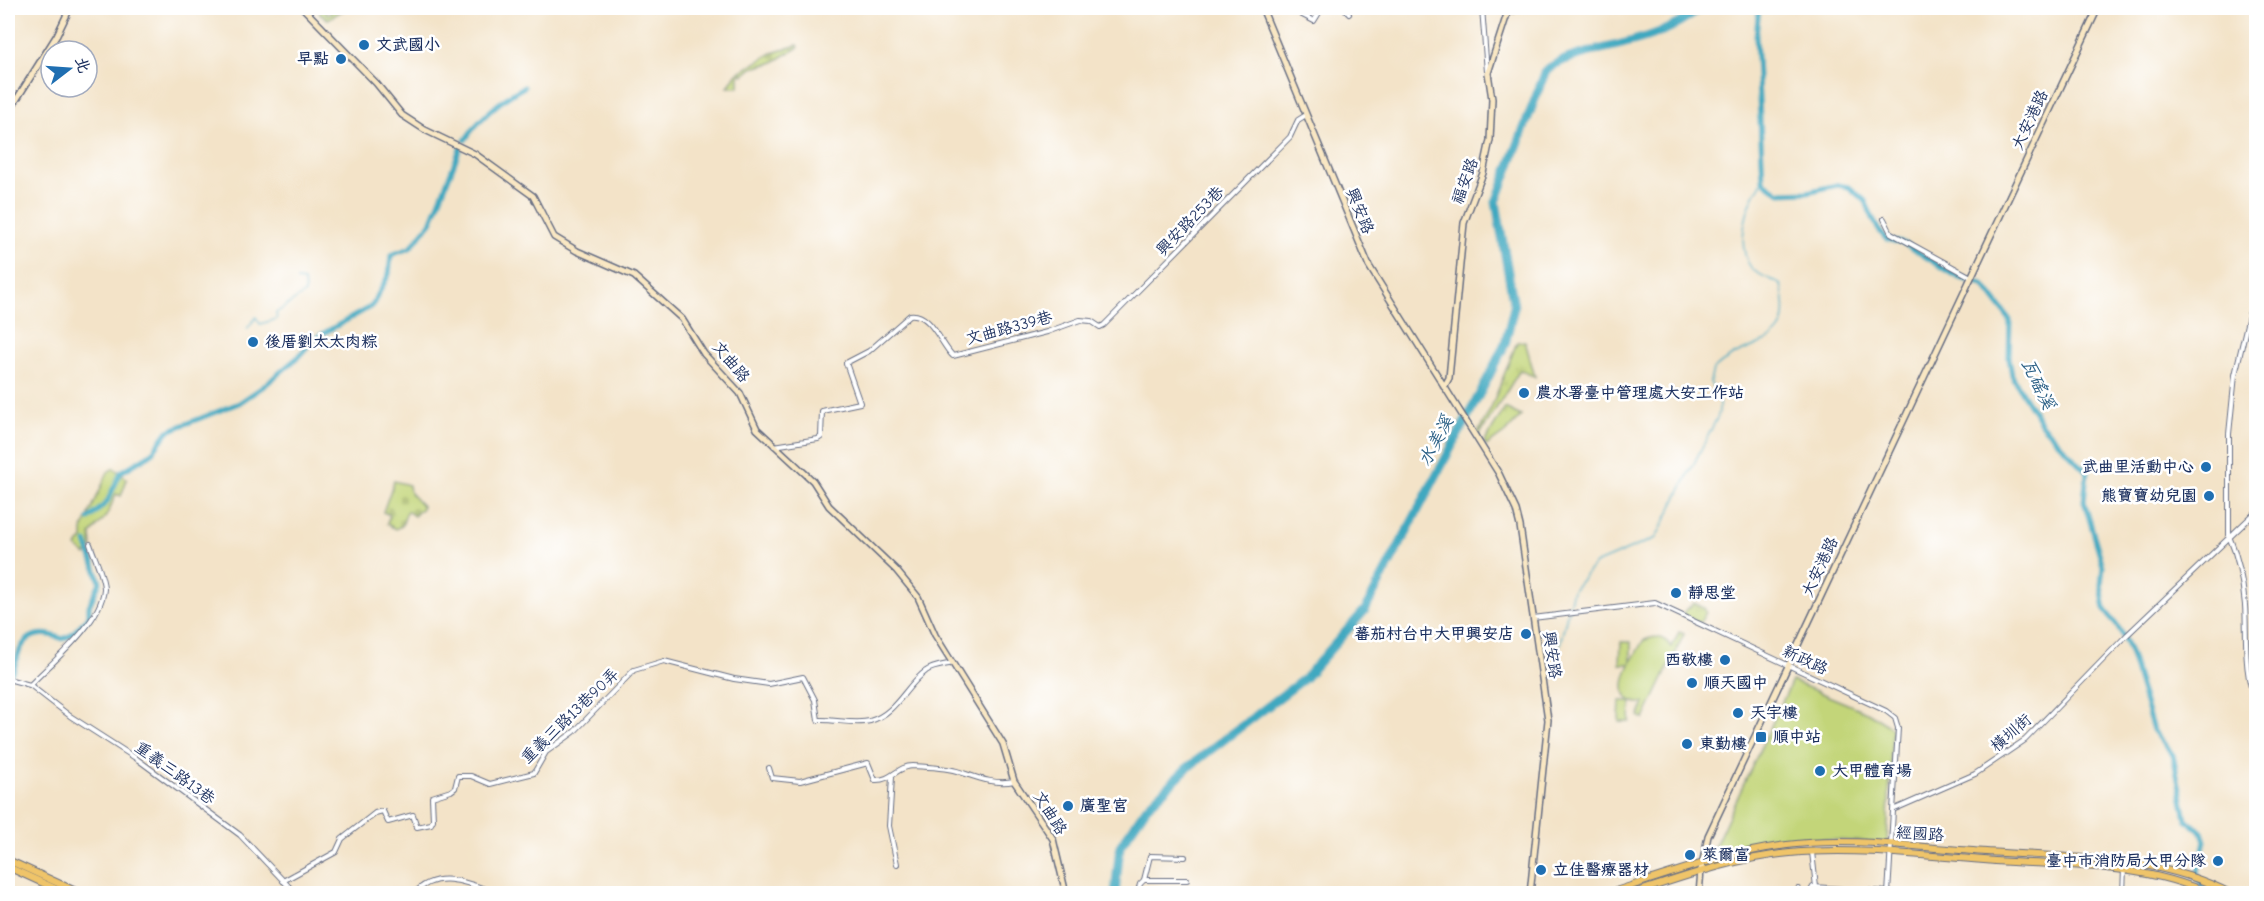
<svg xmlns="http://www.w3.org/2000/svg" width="2264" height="901" viewBox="0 0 2264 901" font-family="'Comic Neue','LXGW WenKai TC',sans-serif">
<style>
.grass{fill:url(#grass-tufts);stroke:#6f826c;stroke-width:1.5}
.cemetery{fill:url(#cemetery-stones);stroke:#6f826c;stroke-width:1.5}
.park{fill:#c3d579;stroke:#6f826c;stroke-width:1.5}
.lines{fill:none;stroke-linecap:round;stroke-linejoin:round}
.stream{stroke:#40a8c0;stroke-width:1.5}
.canal{stroke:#40a8c0;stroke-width:5}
.river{stroke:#40a8c0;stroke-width:9}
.street-casing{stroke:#676e83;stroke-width:6}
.secondary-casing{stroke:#676e83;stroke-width:8}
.primary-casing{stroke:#676e83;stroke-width:8}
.street{stroke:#fff;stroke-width:4}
.secondary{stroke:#f9e7c3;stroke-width:5}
.primary{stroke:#efc469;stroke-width:6}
.poi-dot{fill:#1f6fb2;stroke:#fff;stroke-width:2}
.labels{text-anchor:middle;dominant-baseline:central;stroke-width:5;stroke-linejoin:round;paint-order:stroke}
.poi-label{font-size:16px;font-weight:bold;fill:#1b2f5e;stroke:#fff;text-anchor:start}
.street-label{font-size:16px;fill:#1b2f5e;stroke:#fff}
.water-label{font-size:18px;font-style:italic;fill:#2a5f85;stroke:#fff}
</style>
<defs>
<pattern id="grass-tufts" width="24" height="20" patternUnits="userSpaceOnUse" patternTransform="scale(1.5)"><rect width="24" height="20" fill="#c3d579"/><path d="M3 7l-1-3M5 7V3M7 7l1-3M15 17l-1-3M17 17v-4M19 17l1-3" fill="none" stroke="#a7b76b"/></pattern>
<pattern id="cemetery-stones" width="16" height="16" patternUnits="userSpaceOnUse" patternTransform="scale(1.5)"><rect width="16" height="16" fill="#c3d579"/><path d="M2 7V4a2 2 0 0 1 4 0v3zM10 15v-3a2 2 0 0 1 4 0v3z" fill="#a7b76b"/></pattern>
</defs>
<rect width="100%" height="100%" fill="#fff"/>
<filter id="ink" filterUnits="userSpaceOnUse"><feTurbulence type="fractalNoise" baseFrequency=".0167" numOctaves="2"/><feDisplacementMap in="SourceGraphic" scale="12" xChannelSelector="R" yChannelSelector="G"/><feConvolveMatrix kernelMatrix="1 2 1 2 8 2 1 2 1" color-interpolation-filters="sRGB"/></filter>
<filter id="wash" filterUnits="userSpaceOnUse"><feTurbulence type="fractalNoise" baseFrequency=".008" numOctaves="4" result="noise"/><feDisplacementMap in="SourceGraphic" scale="24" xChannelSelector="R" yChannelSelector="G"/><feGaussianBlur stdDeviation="1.35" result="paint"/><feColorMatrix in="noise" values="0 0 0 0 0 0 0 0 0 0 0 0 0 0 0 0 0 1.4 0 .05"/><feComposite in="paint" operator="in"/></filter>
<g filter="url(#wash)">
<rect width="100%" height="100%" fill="#f3e3c8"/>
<g class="grass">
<polygon points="1525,341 1535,377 1520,370 1479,436 1477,435 1491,408 1517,342"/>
<polygon points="1505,408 1521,416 1507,431 1486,446 1484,443"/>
<polygon points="1694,603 1704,608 1706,612 1700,623 1682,614"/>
</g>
<g class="cemetery">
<polygon points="798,45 799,47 772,63 752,68 744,75 742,73 739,76 739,87 728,87 736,74 772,53"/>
<polygon points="394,481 409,485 410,493 423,507 414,516 407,511 402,526 395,529 387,524 390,515 383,512"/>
</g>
<g class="park">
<polygon points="318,8 322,8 327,14 331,13 327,8 347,8 328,19 320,14"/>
<polygon points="114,468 127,479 121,496 116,494 107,515 91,534 92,548 86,555 76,547 83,539 83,528 108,472"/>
<path d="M1679 632 1684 634 1644 719 1639 716 1644 703C1618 705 1622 681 1630 664H1620L1621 642H1631V662L1643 641C1655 635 1663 636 1672 647Z"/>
<polygon points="1792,681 1869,713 1892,728 1887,843 1801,838 1766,844 1712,858 1712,852"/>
<polygon points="1620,701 1631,701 1630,722 1619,722"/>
</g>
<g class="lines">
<g class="stream">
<polyline points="247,329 256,317 260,324 277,319 276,313 305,293 304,281 297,280"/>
<path d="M1559 662 1557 656 1573 590 1595 564 1656 538 1718 416C1722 400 1716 396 1710 382L1713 370C1751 334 1798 354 1781 285 1773 280 1758 275 1752 269 1734 245 1747 202 1763 181"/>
</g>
<g class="canal">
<polyline points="1759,8 1756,36 1763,181 1780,193 1807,192 1837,185 1849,187 1865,201 1878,229 1886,239 1905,244 1959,278 1983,284 2010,320 2009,358 2012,375 2022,393 2042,425 2087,472 2084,501 2103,566 2101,585 2105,610 2120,630 2130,652 2153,730 2173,755 2186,819 2202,832 2205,841 2197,876 2205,892"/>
<path d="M465 140C478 120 501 99 524 87"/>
<polyline points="89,519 107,502 121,472 151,454 168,431 239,403 264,386 297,358 315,338 372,306 389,274 391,255 410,248 431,223 461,146"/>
<path d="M8 676C17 668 15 660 20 650 29 631 46 632 63 639L71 635 89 616V606L100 582 86 542"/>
</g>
<path class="river" d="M1115 894 1120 846 1147 807 1187 768 1305 678 1365 610 1486 382 1505 344 1514 307 1496 202 1546 70C1561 59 1576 56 1594 51 1630 42 1672 34 1700 8"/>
</g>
</g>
<g filter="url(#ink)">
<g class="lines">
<g class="street-casing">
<g id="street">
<polyline points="1289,8 1314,21 1322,8"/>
<polyline points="1344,8 1349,14"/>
<polyline points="1482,8 1487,72"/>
<polyline points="1508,12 1541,8"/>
<polyline points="1884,219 1891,233 1971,277"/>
<path d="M2256 286 2235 375 2229 434V536C2238 557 2243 582 2245 605 2247 629 2243 679 2256 698"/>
<path d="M774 446 818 439 821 437 822 411 860 403 846 363 869 351 910 315C931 312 941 345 953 356L1047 332 1080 320 1091 321 1100 327 1104 325 1290 137 1298 120 1306 115"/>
<polyline points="1533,618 1655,603 1886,711 1895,718 1898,728 1888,894"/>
<polyline points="8,679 30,685 70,716 137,759 240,835 296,894"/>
<path d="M30 685C52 662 101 623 104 589 104 576 94 557 90 544"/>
<path d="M769 768 772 778 800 781 868 763 875 780C892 781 897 766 913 766 928 767 946 767 960 772 978 778 995 785 1014 781"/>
<polyline points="892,777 889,826 897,864"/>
<polyline points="1895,809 1975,774 2025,740 2127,635 2256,512"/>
<polyline points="1812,852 1816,887"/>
<polyline points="1144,880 1150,856 1185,857"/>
<path d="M283 881 336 852 342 839 375 813 383 811 388 822 413 815 417 827 431 824 433 820 432 797 451 791 455 788 458 776H471L490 784 534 773 546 752 574 732 634 670 664 661 734 679 769 684 803 677 815 700 818 720C835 719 854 725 870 721 897 713 905 686 926 671 932 666 945 665 953 663"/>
<polyline points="1798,889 1799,894"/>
<path d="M414 894C437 867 471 884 498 894"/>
<polyline points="1137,894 1140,884 1144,880 1187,880"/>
<polyline points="1809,894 1813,887 1918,894"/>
<polyline points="2123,894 2124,868"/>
</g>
</g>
<g class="secondary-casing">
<g id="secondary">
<polyline points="303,8 376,83 402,115 425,130 475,154 533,196 554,237 577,251 634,276 682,319 704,354 740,393 757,429 813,481 829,506 896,570 918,597 935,635 1003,744 1014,781 1053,839 1066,894"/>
<polyline points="1262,8 1369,266 1499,474 1516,510 1520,526 1548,720 1530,894"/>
<polyline points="8,113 57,35 70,8"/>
<polyline points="1444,387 1449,378 1464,223 1483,173 1490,140 1492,99 1488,73 1509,8"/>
<polyline points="1699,894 1701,870 1708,836 2098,8"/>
</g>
</g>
<g class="primary-casing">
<g id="primary">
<polyline points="8,860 82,894"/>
<polyline points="8,867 67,894"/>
<path d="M1606 894C1666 875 1725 853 1787 845 1848 837 1912 847 1973 851 2058 858 2155 853 2232 894"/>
<path d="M1631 894C1683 877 1735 858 1790 853 1857 847 1927 856 1995 861 2065 866 2144 863 2210 894"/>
</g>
</g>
<use href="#street" class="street"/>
<use href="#secondary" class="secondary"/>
<use href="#primary" class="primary"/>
</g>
</g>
<g class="poi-dot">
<circle cx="364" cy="45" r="6"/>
<circle cx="341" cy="59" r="6"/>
<circle cx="253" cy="342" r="6"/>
<circle cx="1524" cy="393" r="6"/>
<circle cx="2206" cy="467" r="6"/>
<circle cx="2209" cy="496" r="6"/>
<circle cx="1676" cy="593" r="6"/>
<circle cx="1526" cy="634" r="6"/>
<circle cx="1725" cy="660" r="6"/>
<circle cx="1692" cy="683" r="6"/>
<circle cx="1738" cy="713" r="6"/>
<rect x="1755" y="731" width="12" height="12" rx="3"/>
<circle cx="1687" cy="744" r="6"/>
<circle cx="1820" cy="771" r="6"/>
<circle cx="1068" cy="806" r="6"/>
<circle cx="1690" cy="855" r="6"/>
<circle cx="2218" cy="861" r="6"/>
<circle cx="1541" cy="870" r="6"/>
</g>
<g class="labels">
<g class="poi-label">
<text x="376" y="45">文武國小</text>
<text x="329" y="59" text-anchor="end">早點</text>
<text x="265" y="342">後厝劉太太肉粽</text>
<text x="1536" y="393">農水署臺中管理處大安工作站</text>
<text x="2194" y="467" text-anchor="end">武曲里活動中心</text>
<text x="2197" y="496" text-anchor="end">熊寶寶幼兒園</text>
<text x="1688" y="593">靜思堂</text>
<text x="1514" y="634" text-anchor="end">蕃茄村台中大甲興安店</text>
<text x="1713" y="660" text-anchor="end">西敬樓</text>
<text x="1704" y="683">順天國中</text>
<text x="1750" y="713">天宇樓</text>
<text x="1773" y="737">順中站</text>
<text x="1699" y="744">東勤樓</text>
<text x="1832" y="771">大甲體育場</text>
<text x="1080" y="806">廣聖宮</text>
<text x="1702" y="855">萊爾富</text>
<text x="2206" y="861" text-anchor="end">臺中市消防局大甲分隊</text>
<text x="1553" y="870">立佳醫療器材</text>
</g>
<g class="street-label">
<text transform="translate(2030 120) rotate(-65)">大安港路</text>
<text transform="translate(1465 181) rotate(-70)">福安路</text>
<text transform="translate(1360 211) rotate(68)">興安路</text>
<text transform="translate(1190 221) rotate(-46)">興安路253巷</text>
<text transform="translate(1009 328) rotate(-15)">文曲路339巷</text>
<text transform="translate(731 362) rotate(50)">文曲路</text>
<text transform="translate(1820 567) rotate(-65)">大安港路</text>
<text transform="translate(1552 655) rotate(82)">興安路</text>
<text transform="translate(1805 660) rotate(25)">新政路</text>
<text transform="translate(570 716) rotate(-44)">重義三路13巷90弄</text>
<text transform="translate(2011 733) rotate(-41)">橫圳街</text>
<text transform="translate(175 773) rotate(36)">重義三路13巷</text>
<text transform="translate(1050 813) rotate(58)">文曲路</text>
<text transform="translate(1920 834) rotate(4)">經國路</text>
</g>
<g class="water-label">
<text transform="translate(2038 384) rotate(64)">瓦磘溪</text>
<text transform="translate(1436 441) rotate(-62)">水美溪</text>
</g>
</g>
<rect width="2264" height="901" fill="none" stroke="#fff" stroke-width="30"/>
<g transform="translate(69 69) rotate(73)"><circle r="28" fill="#ffffff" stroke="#a4acbf" stroke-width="1.5"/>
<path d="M0-4.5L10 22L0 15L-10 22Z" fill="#1f6fb2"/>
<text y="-9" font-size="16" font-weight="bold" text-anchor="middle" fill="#1b2f5e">北</text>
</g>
</svg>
